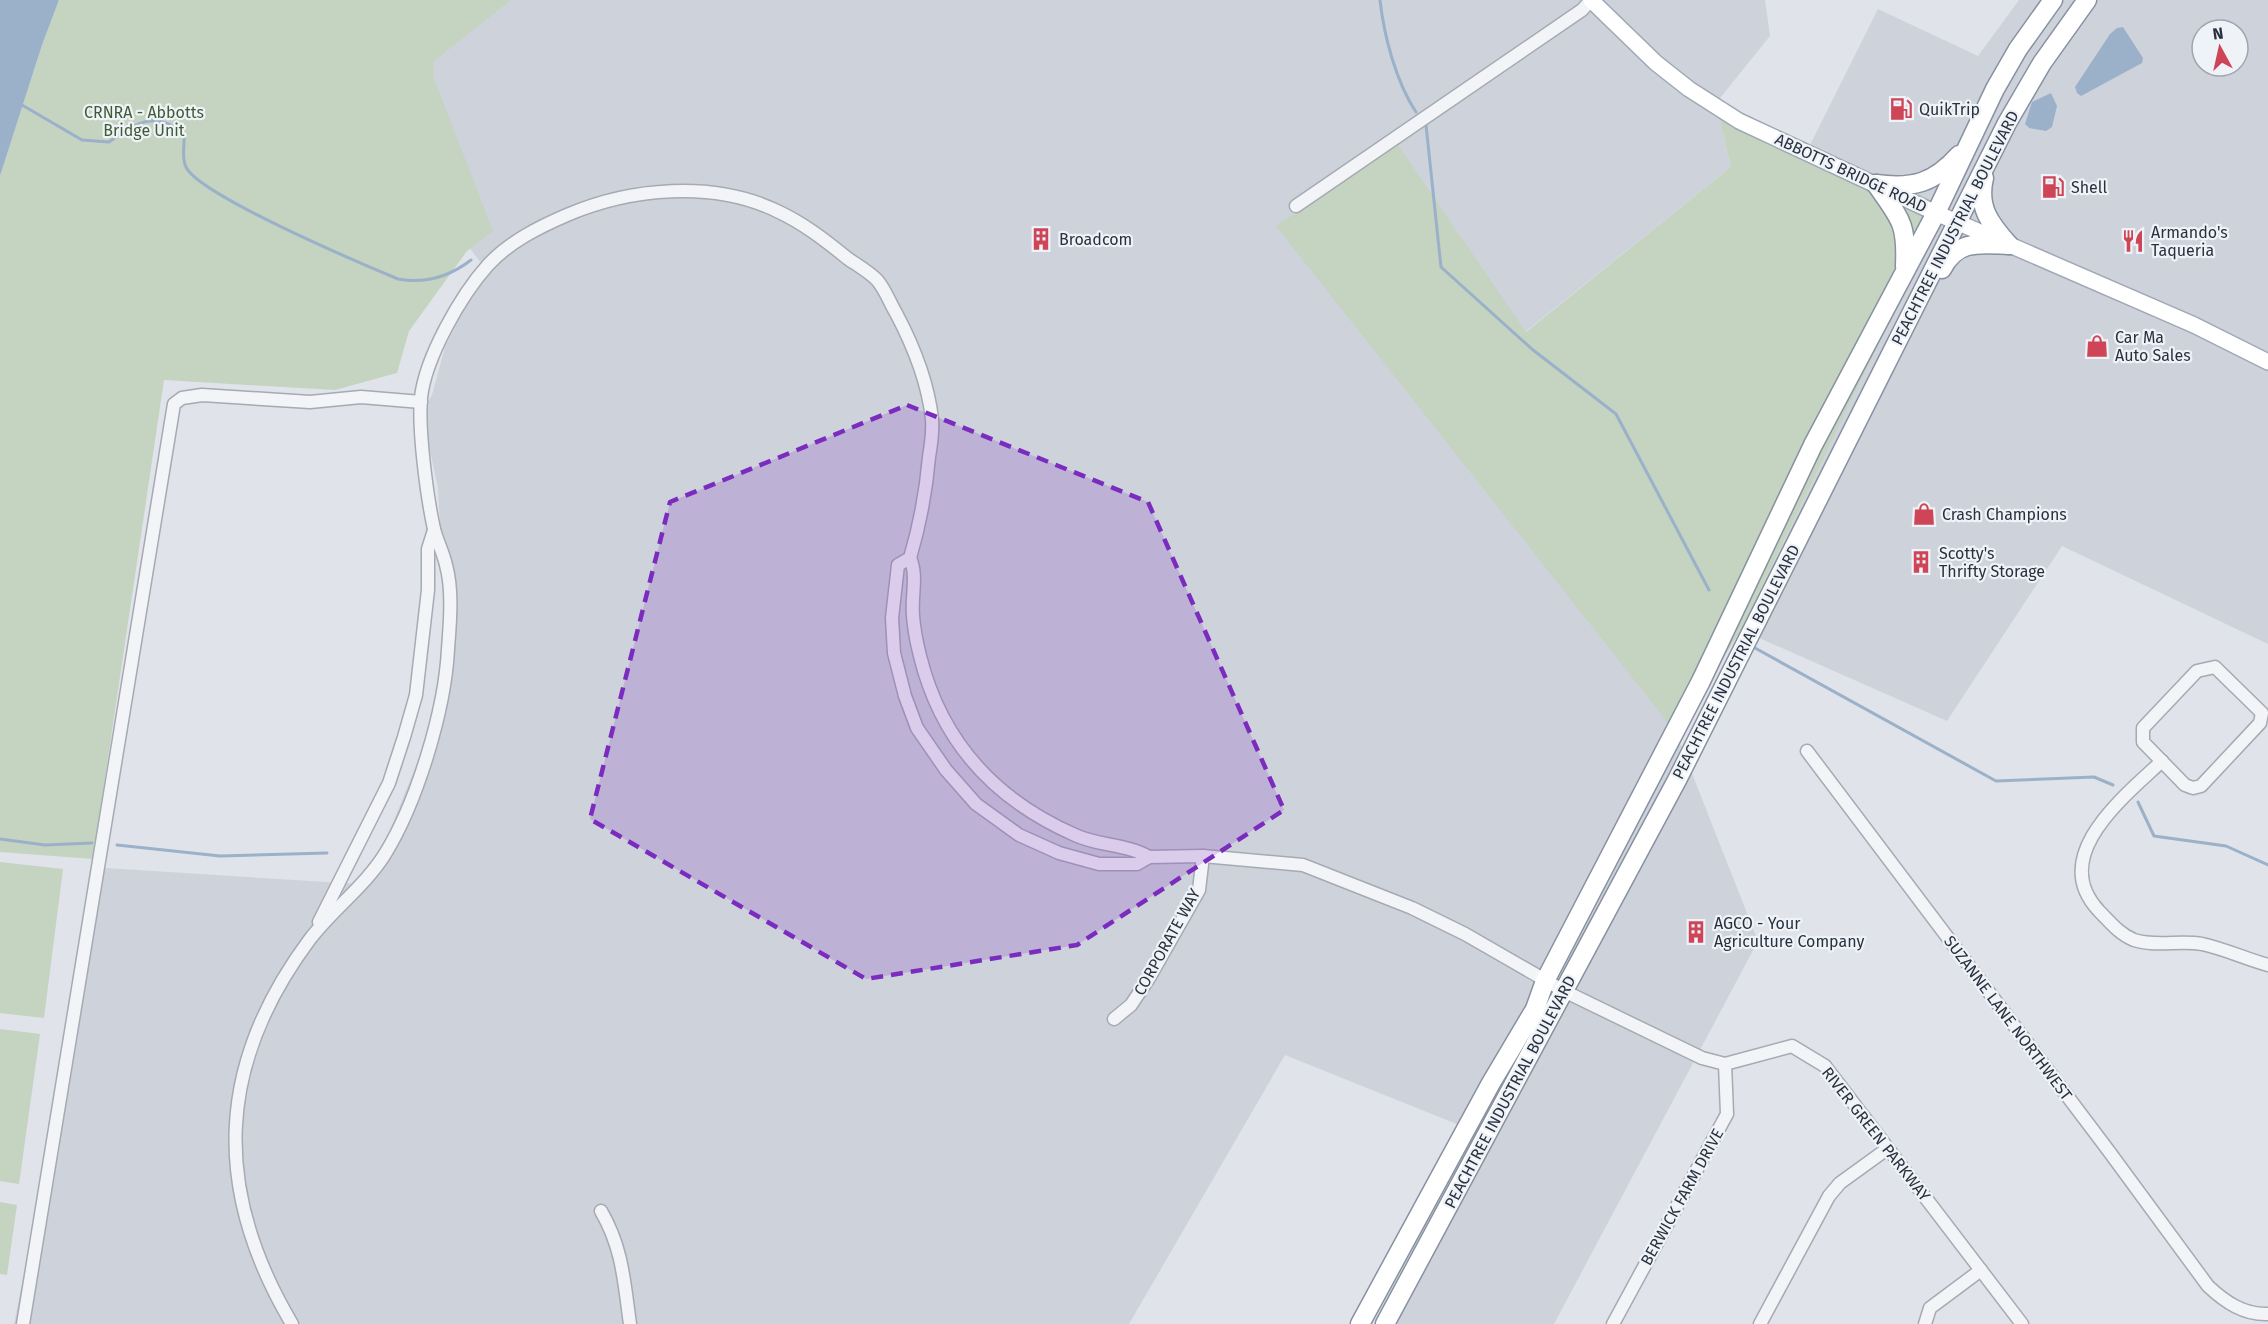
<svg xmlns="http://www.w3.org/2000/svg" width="2268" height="1324" viewBox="0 0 2268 1324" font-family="'Fira Sans',sans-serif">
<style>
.built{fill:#ced2db;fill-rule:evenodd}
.green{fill:#c5d3c1}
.water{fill:#9bb1c9}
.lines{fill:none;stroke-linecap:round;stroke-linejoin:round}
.stream{stroke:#9bb1c9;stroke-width:3}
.minor-casing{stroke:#a5aab3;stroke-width:15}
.major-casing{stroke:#9fa8b5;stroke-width:18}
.highway-casing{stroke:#8791a0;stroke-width:21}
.minor{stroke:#f3f4f7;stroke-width:12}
.major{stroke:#fff;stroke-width:15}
.highway{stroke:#fff;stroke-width:18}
.marked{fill:#7b2cbf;fill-opacity:0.2;stroke:#7b2cbf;stroke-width:4.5;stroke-dasharray:12 8;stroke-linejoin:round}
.labels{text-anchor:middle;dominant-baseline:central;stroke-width:4.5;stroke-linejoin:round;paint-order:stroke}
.poi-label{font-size:16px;fill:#283140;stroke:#eff2f6;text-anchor:start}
.park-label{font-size:16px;fill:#3d5c36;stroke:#eff2f6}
.street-label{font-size:16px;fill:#283140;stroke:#eff2f6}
</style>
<rect width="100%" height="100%" fill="#e0e3e9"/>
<g class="built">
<polygon points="495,0 1765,0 1770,36 1716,103 1731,167 1525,332 1398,146 1676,733 1758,941 1554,1324 1376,1324 1479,1133 1285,1055 1129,1324 14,1324 105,868 359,884 383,848 417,763 440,693 446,633 438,488 422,412 432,395 445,347 485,268 362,108"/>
<path d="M2019 0H2268V644L2062 546 1947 721 1741 630 1940 217 1804 157 1878 9 1978 56ZM2202 30H2238V66H2202Z"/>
</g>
<g class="green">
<polygon points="59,0 511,0 434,61 433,76 493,231 467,251 409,331 397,373 335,390 164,380 93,859 0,852 0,176 42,45"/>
<polygon points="1716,103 1940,217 1741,630 1676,733 1276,226 1398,145 1526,332 1731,167"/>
<polygon points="0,862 63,869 44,1018 0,1013"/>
<polygon points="0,1029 40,1034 19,1184 0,1181"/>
<polygon points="0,1202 17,1205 7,1275 0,1274"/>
</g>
<g class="water">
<polygon points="0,0 59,0 42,45 0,176"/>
<polygon points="2123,27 2143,58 2142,63 2081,96 2077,93 2075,87 2110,34 2117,28"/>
<polygon points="2051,93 2057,106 2052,127 2046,131 2029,128 2025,124 2032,102"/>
</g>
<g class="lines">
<g class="stream">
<path d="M1380 0C1384 36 1396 82 1416 112"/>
<path d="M22 105 82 140 109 142C134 124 157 108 184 135 185 145 181 157 186 167 199 195 362 264 398 279 425 284 449 277 471 260"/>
<polyline points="1426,125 1441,267 1533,350 1616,414 1709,590"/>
<polyline points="1755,648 1996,781 2094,777 2113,785"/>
<polyline points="2138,802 2154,836 2226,846 2268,865"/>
<polyline points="0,839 45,845 92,843"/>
<polyline points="117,845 220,856 327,853"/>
</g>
<g class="minor-casing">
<g id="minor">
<polyline points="1296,206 1582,10 1591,0"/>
<path d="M910 558C918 575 911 597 913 616 914 629 917 644 920 656 941 741 995 800 1075 835 1098 846 1127 844 1149 857"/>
<polygon points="2215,667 2262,713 2260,723 2201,786 2193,788 2185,785 2143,742 2143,728 2197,671"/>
<path d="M1807 751 2108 1150 2208 1286C2225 1302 2244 1315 2268 1314"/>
<path d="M2162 761C2125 796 2047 856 2099 911 2109 921 2119 934 2134 940 2155 947 2181 940 2202 944 2225 949 2246 959 2268 965"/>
<polyline points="319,922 389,783 404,737 416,695 428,590 428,549 434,530"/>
<polyline points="1114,1019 1131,1005 1149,978 1199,890 1203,856"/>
<path d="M601 1211C623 1249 624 1282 630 1324"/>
<polyline points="23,1324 174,404 182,398 202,395 310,402 361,397 421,402"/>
<path d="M292 1324C212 1189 216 1065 310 939 333 909 365 886 385 854 417 802 445 710 448 649 450 623 453 590 446 565 443 552 437 541 434 529 427 497 418 430 421 398 425 358 461 295 488 265 509 242 539 227 567 215 630 188 713 180 777 211 803 223 825 240 847 258 857 265 869 272 877 280 885 289 890 303 896 313 913 345 928 383 932 419 933 431 931 445 929 457 926 492 920 524 910 558L898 565 892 618 894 653 905 696 917 728 946 770 976 804 1019 835 1059 853 1099 864H1137L1149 857 1203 856 1303 865 1412 908 1465 934 1564 991 1702 1058 1725 1064 1792 1046 1825 1066 2022 1324"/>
<polyline points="1613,1324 1727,1114 1725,1064"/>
<polyline points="1760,1324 1829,1196 1840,1183 1887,1149"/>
<polyline points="1925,1324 1930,1308 1981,1270"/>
</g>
</g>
<g class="major-casing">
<polyline id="major" points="1591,0 1656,63 1689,89 1739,121 1936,213 2194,325 2268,362"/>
</g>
<g class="highway-casing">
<g id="highway">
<path d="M1984 178C1977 207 1990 224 2009 245"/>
<path d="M1876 184C1913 189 1934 183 1959 155"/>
<path d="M1876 184C1900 219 1907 222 1905 266"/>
<path d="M1942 269C1957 239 1980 244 2009 245"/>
<polyline points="1360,1324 1491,1083 1535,1009 1545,981 1701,681 1813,445 1936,213 1995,89 2018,49 2053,0"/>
<polyline points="1385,1324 1677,780 2007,123 2042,63 2087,0"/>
</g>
</g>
<use href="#minor" class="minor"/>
<use href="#major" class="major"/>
<use href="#highway" class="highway"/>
</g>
<path class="marked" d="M907 405 1148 502 1284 810 1077 945 866 979 590 819 670 502Z"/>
<defs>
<g id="fuel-bare" transform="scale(1.8)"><path d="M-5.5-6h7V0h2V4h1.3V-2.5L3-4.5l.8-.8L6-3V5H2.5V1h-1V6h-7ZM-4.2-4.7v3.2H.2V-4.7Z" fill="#ce4558" stroke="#eff2f6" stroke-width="2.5" paint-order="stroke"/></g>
<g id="building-bare" transform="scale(1.8)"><path d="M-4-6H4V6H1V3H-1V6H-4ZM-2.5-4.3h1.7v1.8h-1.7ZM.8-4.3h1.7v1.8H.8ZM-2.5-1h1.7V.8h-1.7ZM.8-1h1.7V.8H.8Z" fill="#ce4558" stroke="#eff2f6" stroke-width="2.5" paint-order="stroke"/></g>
<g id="restaurant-bare" transform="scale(1.8)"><path d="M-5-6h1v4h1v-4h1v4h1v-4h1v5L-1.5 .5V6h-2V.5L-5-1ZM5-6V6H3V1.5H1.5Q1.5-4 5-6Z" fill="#ce4558" stroke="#eff2f6" stroke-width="2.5" paint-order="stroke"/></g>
<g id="shop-bare" transform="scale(1.8)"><path d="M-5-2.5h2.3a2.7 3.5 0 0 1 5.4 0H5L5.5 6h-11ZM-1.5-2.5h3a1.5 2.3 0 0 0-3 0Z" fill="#ce4558" stroke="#eff2f6" stroke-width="2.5" paint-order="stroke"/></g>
</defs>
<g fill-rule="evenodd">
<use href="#fuel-bare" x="1901" y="109"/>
<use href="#fuel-bare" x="2053" y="187"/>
<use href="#building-bare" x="1041" y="239"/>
<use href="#restaurant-bare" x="2133" y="241"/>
<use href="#shop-bare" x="2097" y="346"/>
<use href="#shop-bare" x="1924" y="514"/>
<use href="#building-bare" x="1921" y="562"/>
<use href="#building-bare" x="1696" y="932"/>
</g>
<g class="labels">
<g class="poi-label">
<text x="1919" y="109">QuikTrip</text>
<text x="2071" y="187">Shell</text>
<text x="2151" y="232">Armando's<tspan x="2151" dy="18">Taqueria</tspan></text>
<text x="1059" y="239">Broadcom</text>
<text x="2115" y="337">Car Ma<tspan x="2115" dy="18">Auto Sales</tspan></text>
<text x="1942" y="514">Crash Champions</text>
<text x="1939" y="553">Scotty's<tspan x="1939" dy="18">Thrifty Storage</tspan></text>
<text x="1714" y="923">AGCO - Your<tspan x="1714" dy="18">Agriculture Company</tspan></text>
</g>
<g class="park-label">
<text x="144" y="112">CRNRA - Abbotts<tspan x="144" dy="18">Bridge Unit</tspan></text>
</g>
<g class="street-label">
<text transform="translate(1851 173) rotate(25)">ABBOTTS BRIDGE ROAD</text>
<text transform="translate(1955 228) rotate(-63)">PEACHTREE INDUSTRIAL BOULEVARD</text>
<text transform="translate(1736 662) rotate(-63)">PEACHTREE INDUSTRIAL BOULEVARD</text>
<text transform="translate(1167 942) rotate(-61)">CORPORATE WAY</text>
<text transform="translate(2008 1018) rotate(53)">SUZANNE LANE NORTHWEST</text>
<text transform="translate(1510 1092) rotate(-62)">PEACHTREE INDUSTRIAL BOULEVARD</text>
<text transform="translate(1876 1134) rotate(52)">RIVER GREEN PARKWAY</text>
<text transform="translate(1682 1197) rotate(-61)">BERWICK FARM DRIVE</text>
</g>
</g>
<g transform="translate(2220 48) rotate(352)"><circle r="28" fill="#eff2f6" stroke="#9fa5ad" stroke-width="1.5"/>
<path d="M0-4.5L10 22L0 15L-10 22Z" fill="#ce4558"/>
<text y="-9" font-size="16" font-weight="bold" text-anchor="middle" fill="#283140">N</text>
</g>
</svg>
